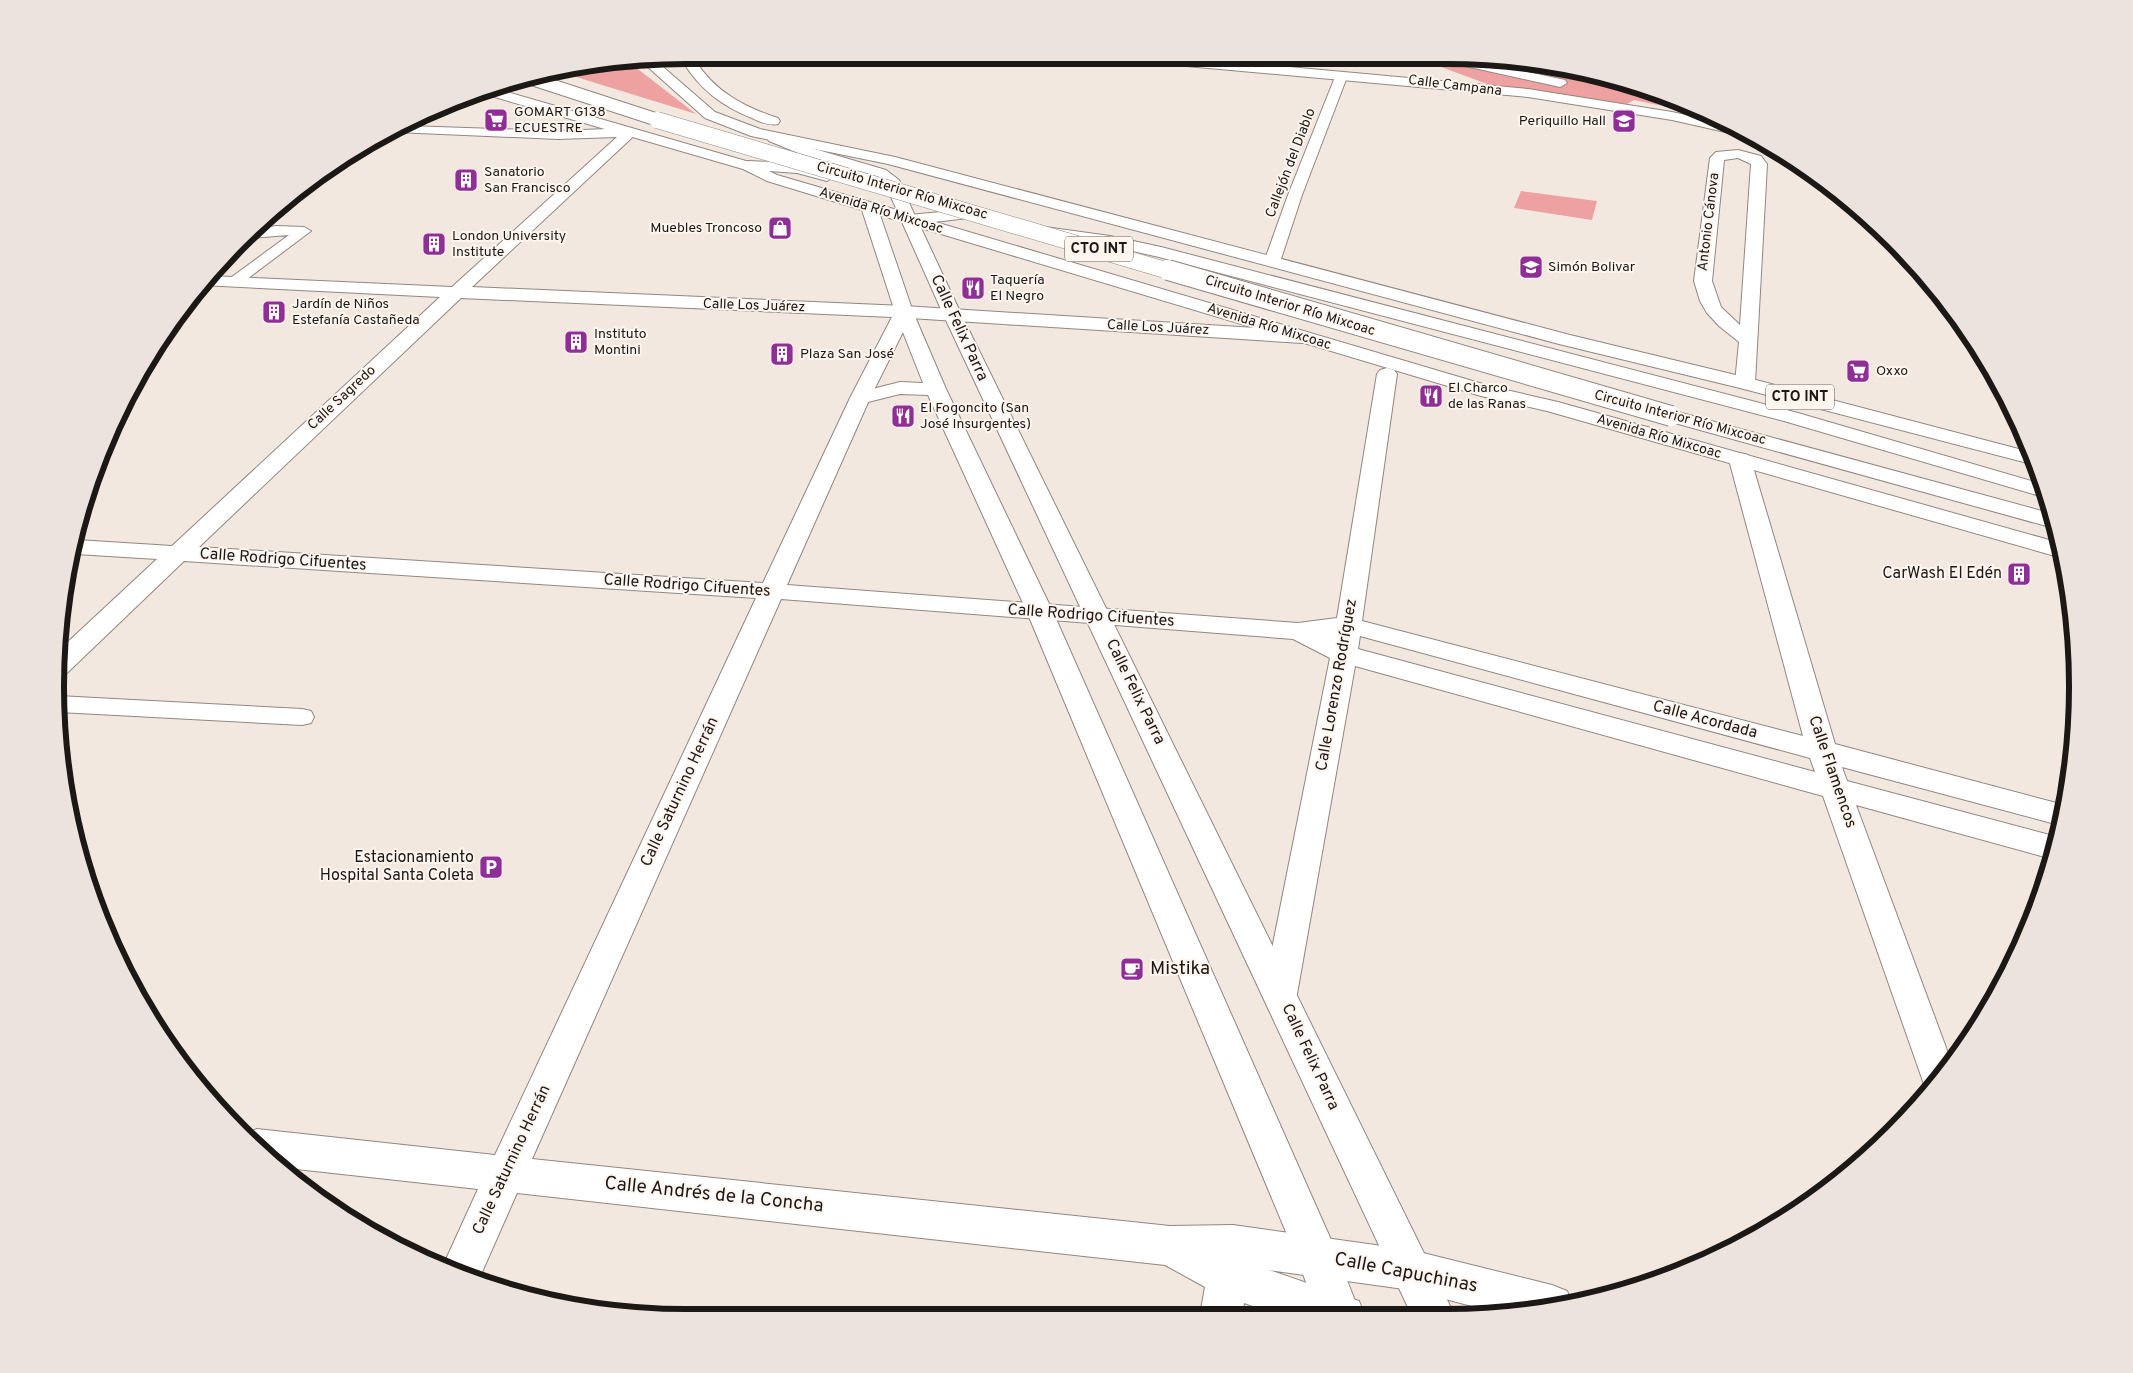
<svg xmlns="http://www.w3.org/2000/svg" width="2133" height="1373" viewBox="0 0 2133 1373" font-family="Overpass,sans-serif">
<style>
.green{fill:#eda1a1}
.lines{fill:none;stroke-linecap:round;stroke-linejoin:round}
.lane-casing{stroke:#918780;stroke-width:2}
.street-casing{stroke:#918780;stroke-width:2}
.secondary-casing{stroke:#918780;stroke-width:2}
.primary-casing{stroke:#918780;stroke-width:2}
.highway-casing{stroke:#918780;stroke-width:2}
.lane{fill:#fff;fill-rule:evenodd}
.street{fill:#fff;fill-rule:evenodd}
.secondary{fill:#fff;fill-rule:evenodd}
.primary{fill:#fff;fill-rule:evenodd}
.highway{fill:#fff;fill-rule:evenodd}
.highway-bridge-far2-casing{stroke:#918780;stroke-width:14;stroke-linecap:butt}
.highway-bridge-far1-casing{stroke:#918780;stroke-width:17;stroke-linecap:butt}
.highway-bridge-casing{stroke:#918780;stroke-width:22;stroke-linecap:butt}
.highway-bridge-far2{stroke:#fff;stroke-width:12}
.highway-bridge-far1{stroke:#fff;stroke-width:16}
.highway-bridge{stroke:#fff;stroke-width:20}
.labels{text-anchor:middle;dominant-baseline:central;stroke-width:4;stroke-linejoin:round;paint-order:stroke}
.far-street-label{font-size:14px;fill:#1b1815;stroke:#fff5ef}
.far-poi-label{font-size:14px;fill:#1b1815;stroke:#fff5ef;text-anchor:start}
.shield{fill:#fff5ef;stroke:#5f5a56;stroke-width:1}
.shield-label{font-size:15px;font-weight:bold;fill:#1b1815}
.street-label{font-size:16px;fill:#1b1815;stroke:#fff5ef}
.poi-label{font-size:16px;fill:#1b1815;stroke:#fff5ef;text-anchor:end}
.near-poi-label{font-size:19px;fill:#1b1815;stroke:#fff5ef;text-anchor:start}
.near-street-label{font-size:19px;fill:#1b1815;stroke:#fff5ef}
.rim{fill:none;stroke:#1b1815;stroke-width:6}
</style>
<rect width="100%" height="100%" fill="#f3e8e0"/>
<g class="green">
<polygon points="1448,60 1529,60 1688,103 1712,116 1634,100 1627,104 1490,85 1441,67"/>
<polygon points="630,63 696,114 573,76"/>
<polygon points="1521,191 1597,201 1592,220 1514,208"/>
</g>
<g class="lines">
<g class="lane-casing">
<g id="lane">
<polygon points="1341,74 1347,77 1302,195 1280,262 1277,265 1267,265 1264,262 1288,195 1335,77"/>
<polygon points="276,226 304,227 311,231 239,285 229,285 226,282 229,279 289,235 252,238 247,237 254,229"/>
<polygon points="58,696 302,709 311,711 314,717 311,723 302,725 59,712"/>
</g>
</g>
<g class="street-casing">
<g id="street">
<polygon points="1158,60 1213,60 1528,89 1672,112 1728,124 1748,135 1743,136 1672,120 1528,97 1164,64"/>
<polygon points="1450,60 1489,60 1495,65 1565,80 1567,83 1560,87 1456,64"/>
<polygon points="1538,64 1541,64 1623,86 1618,88 1538,70 1537,67"/>
<path d="M408 126 558 131 631 128 638 132 472 287 904 306 1302 331 1309 333 1312 337 1309 341 1302 343 910 318 870 398 787 585 1298 623 1337 618 1377 374 1380 370 1387 368 1394 370 1397 374 1362 621 1803 736 1729 460 1732 455 1740 453 1748 455 1751 460 1835 744 2064 805 2059 825 1842 767 1847 781 2057 837 2052 859 1856 805 1951 1061 1929 1092 1926 1090 1823 796 1355 666 1297 994 1292 1004 1280 1008 1268 1004 1263 994 1330 658 1293 639 781 599 532 1159 1170 1226 1233 1225 1411 1250 1552 1285 1567 1291 1572 1303 1502 1314 1411 1290 1269 1270 1359 1301 1365 1316H1281L1244 1303 1242 1316 1200 1315 1205 1287 1165 1265 517 1193 479 1279 442 1268 478 1189 278 1167 246 1134 257 1129 495 1155 756 598 184 561 67 673 57 676V652L157 559 76 554 77 540 172 546 440 297 201 285 210 276 452 287 617 137 558 139 395 132ZM461 298 892 317 850 398 763 583 199 547ZM1360 636 1810 758 1815 772 1358 649Z"/>
<path d="M1738 150 1761 156 1767 164 1755 383 1752 387 1745 389 1738 387 1735 383 1739 342 1719 326 1707 313 1700 301 1694 281 1710 158 1716 152ZM1738 158 1751 164 1740 325 1721 307 1712 281 1724 160Z"/>
</g>
</g>
<g class="secondary-casing">
<polygon id="secondary" points="490,87 753,163 777,175 897,210 884,182 876,176 798,153 769,141 767,138 774,134 808,147 886,170 899,180 915,216 1493,387 1558,402 2060,543 2062,558 1547,411 1481,396 921,228 962,316 1455,1316 1412,1316 944,316 902,222 880,215 913,312 946,389 1053,612 1332,1242 1361,1316 1319,1316 1296,1256 1027,612 928,395 900,394 860,404 853,402 850,398 853,394 900,382 923,383 895,312 862,210 767,181 743,169 477,92"/>
</g>
<g class="primary-casing">
<g id="primary">
<polygon points="604,60 621,60 615,64 500,89 494,86"/>
<polygon points="640,60 655,60 715,112 760,129 895,157 1570,335 1752,379 2030,452 2035,465 1740,388 1559,344 888,164 751,136 705,118"/>
<path d="M682 60H695C714 91 744 107 778 118L780 121 778 124C769 126 760 122 752 118 722 106 699 89 682 60Z"/>
</g>
</g>
<g class="highway-casing">
<g id="highway">
<polygon points="748,161 798,163 832,173 835,176 827,181 797,173 743,169 740,166"/>
<polygon points="962,210 970,215 968,218 909,225 901,220 909,215"/>
<polygon points="1045,227 1110,236 1161,247 1798,413 2042,484 2047,498 1784,421 1159,257 1110,246 1039,236 1037,232 1039,228"/>
<polygon points="1671,410 2053,514 2057,529 1664,420 1660,416 1664,412"/>
</g>
</g>
<use href="#lane" class="lane"/>
<use href="#street" class="street"/>
<use href="#secondary" class="secondary"/>
<use href="#primary" class="primary"/>
<use href="#highway" class="highway"/>
<g class="highway-bridge-far2-casing">
<polyline id="highway-bridge-far2" points="529,78 661,121"/>
</g>
<g class="highway-bridge-far1-casing">
<polyline id="highway-bridge-far1" points="657,120 1172,272"/>
</g>
<g class="highway-bridge-casing">
<polyline id="highway-bridge" points="1168,270 1671,416"/>
</g>
<use href="#highway-bridge-far2" class="highway-bridge-far2"/>
<use href="#highway-bridge-far1" class="highway-bridge-far1"/>
<use href="#highway-bridge" class="highway-bridge"/>
</g>
<defs>
<g id="supermarket-square" transform="scale(1.25)"><rect x="-9" y="-9" width="18" height="18" rx="4" fill="#8f2e96" stroke="#fff5ef"/><path d="M-6-5.5h2.5l.6 2H6L4.5 2H-2.5L-4.4-4H-6ZM-1.5 3.2a1.3 1.3 0 1 0 .1 0ZM3 3.2a1.3 1.3 0 1 0 .1 0Z" fill="#fff"/></g>
<g id="university-square" transform="scale(1.25)"><rect x="-9" y="-9" width="18" height="18" rx="4" fill="#8f2e96" stroke="#fff5ef"/><path d="M0-5L7-2L0 1L-7-2ZM-4 1L0 2.5L4 1V4Q0 6-4 4Z" fill="#fff"/></g>
<g id="building-square" transform="scale(1.25)"><rect x="-9" y="-9" width="18" height="18" rx="4" fill="#8f2e96" stroke="#fff5ef"/><path d="M-4-6H4V6H1V3H-1V6H-4ZM-2.5-4.3h1.7v1.8h-1.7ZM.8-4.3h1.7v1.8H.8ZM-2.5-1h1.7V.8h-1.7ZM.8-1h1.7V.8H.8Z" fill="#fff"/></g>
<g id="shop-square" transform="scale(1.25)"><rect x="-9" y="-9" width="18" height="18" rx="4" fill="#8f2e96" stroke="#fff5ef"/><path d="M-5-2.5h2.3a2.7 3.5 0 0 1 5.4 0H5L5.5 6h-11ZM-1.5-2.5h3a1.5 2.3 0 0 0-3 0Z" fill="#fff"/></g>
<g id="school-square" transform="scale(1.25)"><rect x="-9" y="-9" width="18" height="18" rx="4" fill="#8f2e96" stroke="#fff5ef"/><path d="M0-5L7-2L0 1L-7-2ZM-4 1L0 2.5L4 1V4Q0 6-4 4Z" fill="#fff"/></g>
<g id="restaurant-square" transform="scale(1.25)"><rect x="-9" y="-9" width="18" height="18" rx="4" fill="#8f2e96" stroke="#fff5ef"/><path d="M-5-6h1v4h1v-4h1v4h1v-4h1v5L-1.5 .5V6h-2V.5L-5-1ZM5-6V6H3V1.5H1.5Q1.5-4 5-6Z" fill="#fff"/></g>
<g id="parking-square" transform="scale(1.25)"><rect x="-9" y="-9" width="18" height="18" rx="4" fill="#8f2e96" stroke="#fff5ef"/><path d="M-3.5-5.5H1a3.5 3.5 0 0 1 0 7H-1V5.5H-3.5ZM-1-3.4V-.6H.8a1.4 1.4 0 0 0 0-2.8Z" fill="#fff"/></g>
<g id="cafe-square" transform="scale(1.25)"><rect x="-9" y="-9" width="18" height="18" rx="4" fill="#8f2e96" stroke="#fff5ef"/><path d="M-5.5-4.5H6V0H3Q3 3.5 0 3.5H-2.5Q-5.5 3.5-5.5 0ZM3-3.2v2h1.7v-2ZM-6 4.5H4V6H-6Z" fill="#fff"/></g>
</defs>
<g fill-rule="evenodd">
<use href="#supermarket-square" x="496" y="120"/>
<use href="#university-square" x="1624" y="121"/>
<use href="#building-square" x="466" y="180"/>
<use href="#shop-square" x="780" y="228"/>
<use href="#building-square" x="434" y="244"/>
<use href="#school-square" x="1531" y="267"/>
<use href="#restaurant-square" x="973" y="288"/>
<use href="#building-square" x="274" y="312"/>
<use href="#building-square" x="576" y="342"/>
<use href="#building-square" x="782" y="354"/>
<use href="#supermarket-square" x="1858" y="371"/>
<use href="#restaurant-square" x="1431" y="396"/>
<use href="#restaurant-square" x="903" y="416"/>
<use href="#building-square" x="2019" y="574"/>
<use href="#parking-square" x="491" y="867"/>
<use href="#cafe-square" x="1132" y="969"/>
</g>
<g class="labels">
<g class="far-street-label">
<text transform="translate(1455 86) rotate(7)">Calle Campana</text>
<text transform="translate(1291 163) rotate(-69)">Callejón del Diablo</text>
<text transform="translate(902 191) rotate(16)">Circuito Interior Río Mixcoac</text>
<text transform="translate(881 211) rotate(17)">Avenida Río Mixcoac</text>
<text transform="translate(1709 222) rotate(-83)">Antonio Cánova</text>
<text transform="translate(754 306) rotate(2)">Calle Los Juárez</text>
<text transform="translate(1290 306) rotate(17)">Circuito Interior Río Mixcoac</text>
<text transform="translate(1269 327) rotate(17)">Avenida Río Mixcoac</text>
<text transform="translate(1158 328) rotate(3)">Calle Los Juárez</text>
<text transform="translate(342 398) rotate(-43)">Calle Sagredo</text>
<text transform="translate(1680 418) rotate(15)">Circuito Interior Río Mixcoac</text>
<text transform="translate(1659 437) rotate(16)">Avenida Río Mixcoac</text>
</g>
<g class="far-poi-label">
<text x="514" y="112">GOMART G138<tspan x="514" dy="16">ECUESTRE</tspan></text>
<text x="1606" y="121" text-anchor="end">Periquillo Hall</text>
<text x="484" y="172">Sanatorio<tspan x="484" dy="16">San Francisco</tspan></text>
<text x="762" y="228" text-anchor="end">Muebles Troncoso</text>
<text x="452" y="236">London University<tspan x="452" dy="16">Institute</tspan></text>
<text x="1548" y="267">Simón Bolivar</text>
<text x="990" y="280">Taquería<tspan x="990" dy="16">El Negro</tspan></text>
<text x="292" y="304">Jardín de Niños<tspan x="292" dy="16">Estefanía Castañeda</tspan></text>
<text x="594" y="334">Instituto<tspan x="594" dy="16">Montini</tspan></text>
<text x="800" y="354">Plaza San José</text>
<text x="1876" y="371">Oxxo</text>
<text x="1448" y="388">El Charco<tspan x="1448" dy="16">de las Ranas</tspan></text>
<text x="920" y="408">El Fogoncito (San<tspan x="920" dy="16">José Insurgentes)</tspan></text>
</g>
<g class="shield">
<rect x="1065" y="236.5" width="68" height="25" rx="4"/>
<rect x="1766" y="384.5" width="68" height="25" rx="4"/>
</g>
<g class="shield-label">
<text x="1099" y="249">CTO INT</text>
<text x="1800" y="397">CTO INT</text>
</g>
<g class="street-label">
<text transform="translate(959 328) rotate(65)">Calle Felix Parra</text>
<text transform="translate(283 560) rotate(4)">Calle Rodrigo Cifuentes</text>
<text transform="translate(687 586) rotate(4)">Calle Rodrigo Cifuentes</text>
<text transform="translate(1091 616) rotate(4)">Calle Rodrigo Cifuentes</text>
<text transform="translate(1337 685) rotate(-80)">Calle Lorenzo Rodríguez</text>
<text transform="translate(1135 692) rotate(64)">Calle Felix Parra</text>
<text transform="translate(1705 720) rotate(15)">Calle Acordada</text>
<text transform="translate(1832 772) rotate(71)">Calle Flamencos</text>
<text transform="translate(680 792) rotate(-65)">Calle Saturnino Herrán</text>
<text transform="translate(1310 1057) rotate(65)">Calle Felix Parra</text>
<text transform="translate(512 1160) rotate(-65)">Calle Saturnino Herrán</text>
</g>
<g class="poi-label">
<text x="2002" y="574">CarWash El Edén</text>
<text x="474" y="858">Estacionamiento<tspan x="474" dy="18">Hospital Santa Coleta</tspan></text>
</g>
<g class="near-poi-label">
<text x="1150" y="969">Mistika</text>
</g>
<g class="near-street-label">
<text transform="translate(714 1195) rotate(6)">Calle Andrés de la Concha</text>
<text transform="translate(1406 1273) rotate(11)">Calle Capuchinas</text>
</g>
</g>
<path d="M0 0H2133V1373H0ZM686 64H1447A622 622 0 0 1 2069 686V687A622 622 0 0 1 1447 1309H686A622 622 0 0 1 64 687V686A622 622 0 0 1 686 64Z" fill="#ede3de" fill-rule="evenodd"/>
<path class="rim" d="M686 64H1447A622 622 0 0 1 2069 686V687A622 622 0 0 1 1447 1309H686A622 622 0 0 1 64 687V686A622 622 0 0 1 686 64Z"/>
</svg>
